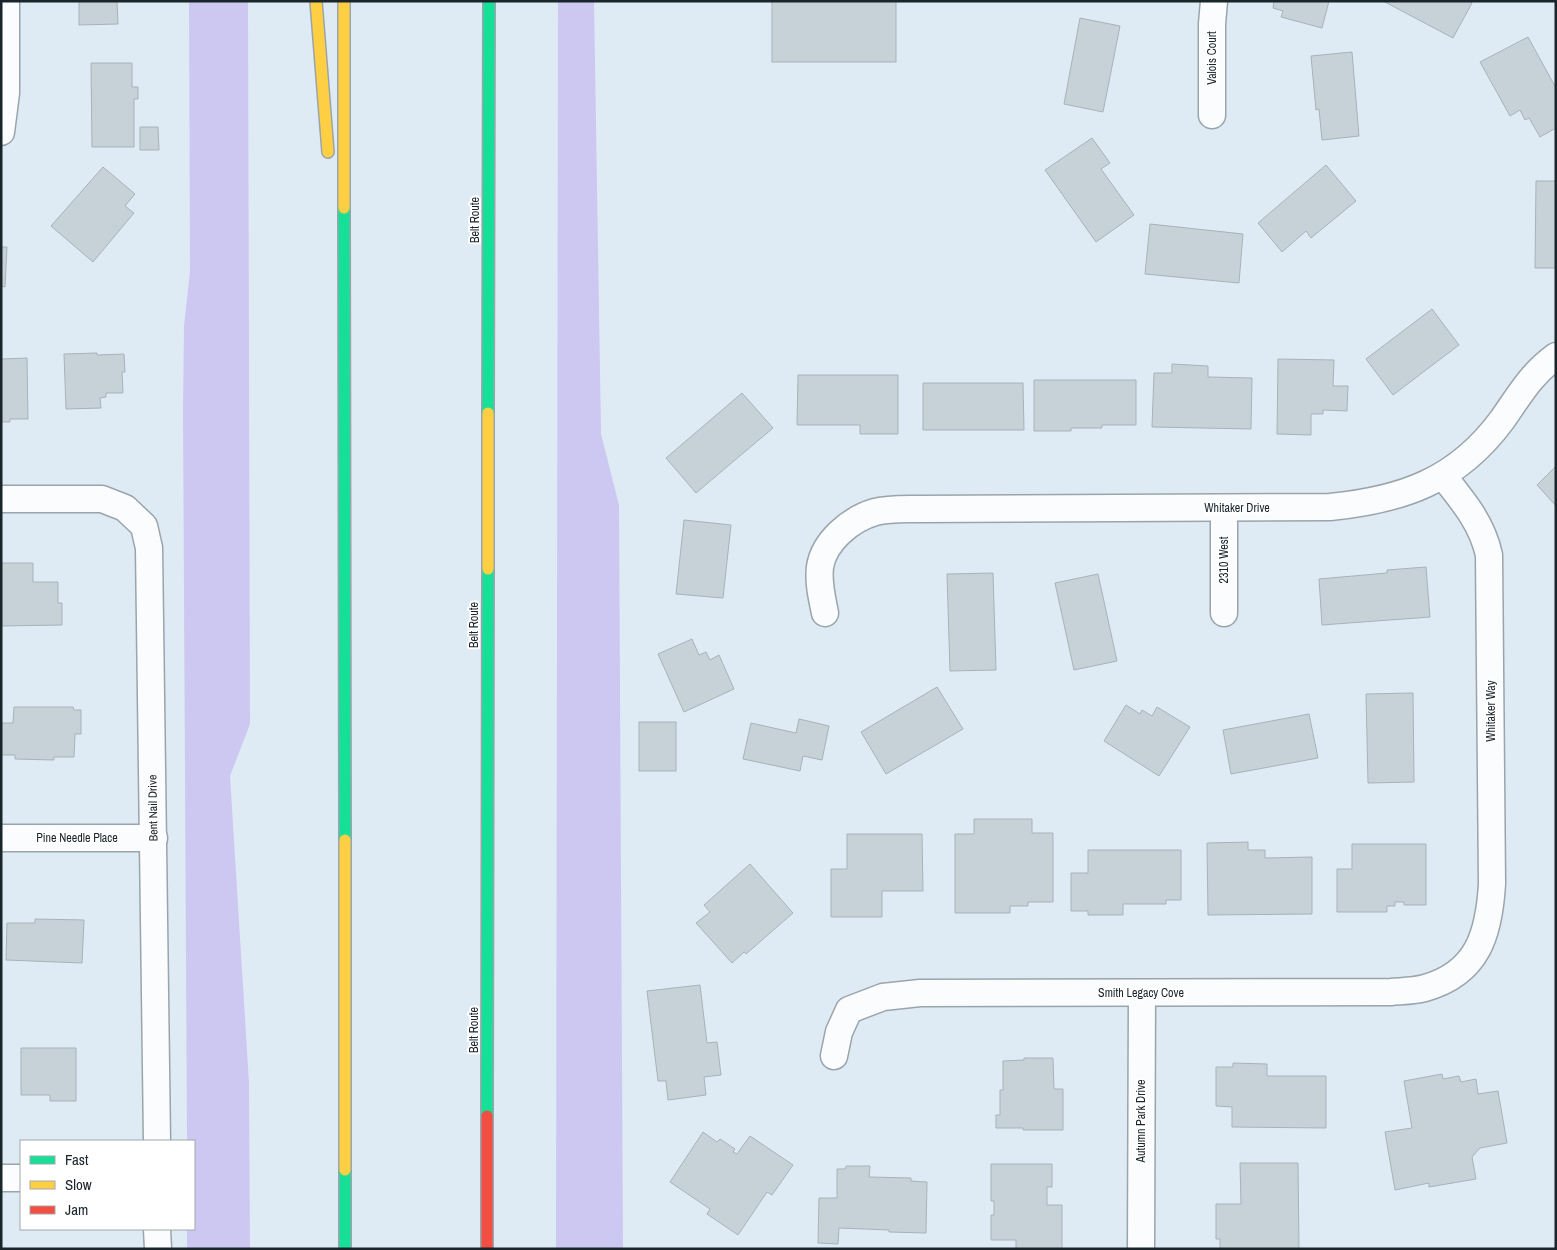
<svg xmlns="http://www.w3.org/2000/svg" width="1557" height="1250" viewBox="0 0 1557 1250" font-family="'Archivo Narrow',sans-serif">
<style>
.green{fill:#ccc8f1}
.building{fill:#c6d2d8;stroke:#a6b3b9}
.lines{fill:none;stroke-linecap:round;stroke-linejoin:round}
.street-casing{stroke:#9aa4ab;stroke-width:29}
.fast-casing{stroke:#9aa4ab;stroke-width:14}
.slow-casing{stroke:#9aa4ab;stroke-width:14}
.jam-casing{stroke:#9aa4ab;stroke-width:14}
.street{stroke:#fafcfd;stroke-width:26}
.fast{stroke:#16e098;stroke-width:11}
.slow{stroke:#ffcf43;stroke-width:11}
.jam{stroke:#f24e42;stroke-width:11}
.labels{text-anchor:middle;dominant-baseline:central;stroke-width:4;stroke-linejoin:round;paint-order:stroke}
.street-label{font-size:12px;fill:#19242b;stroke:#fff}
</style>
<rect width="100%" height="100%" fill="#dfebf4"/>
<g class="green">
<polygon points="189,1 248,1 250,724 230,776 249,1083 250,1249 187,1249 187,1229 194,1229 194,1141 187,1141 183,410 184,326 190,271"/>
<polygon points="558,1 594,1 601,434 619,505 623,1249 556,1249"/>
</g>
<g class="building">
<polygon points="79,1 117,1 118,24 79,25"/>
<rect x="772" y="1" width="124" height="61"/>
<polygon points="1274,1 1329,1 1322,28 1281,17 1283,11 1273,8"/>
<polygon points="1383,1 1469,1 1472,3 1453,38"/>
<polygon points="1080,18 1120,26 1103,112 1064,104"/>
<polygon points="1528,37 1556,88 1556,128 1540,137 1529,118 1525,120 1520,110 1510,116 1480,62"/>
<polygon points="1352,52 1359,136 1322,140 1319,109 1316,110 1311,56"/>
<polygon points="91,63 132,63 132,87 138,87 138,99 134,99 134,147 92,147"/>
<polygon points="140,127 158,127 159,150 140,150"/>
<polygon points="1092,138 1110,163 1101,169 1134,215 1096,242 1045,170"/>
<polygon points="1326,165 1356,201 1311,238 1306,231 1282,252 1258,223"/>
<polygon points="103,167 135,194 125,206 134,213 93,262 51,226"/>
<polygon points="1536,181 1556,181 1556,268 1535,268"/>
<polygon points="1150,224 1243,234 1239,283 1145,274"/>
<polygon points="1,247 7,247 5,287 1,286"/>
<polygon points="1432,309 1459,345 1393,395 1366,359"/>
<polygon points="97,353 97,355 124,354 125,372 122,372 123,393 106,393 106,397 100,398 101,408 66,409 64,354"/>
<polygon points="27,358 28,419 10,419 10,422 1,422 1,359"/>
<polygon points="1278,359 1334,360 1333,386 1348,386 1347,411 1323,410 1323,414 1311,414 1311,435 1277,434"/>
<polygon points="1172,364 1208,366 1208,377 1252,378 1251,429 1152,427 1154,373 1172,373"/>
<polygon points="798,375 898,375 898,434 860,434 860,425 797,425"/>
<polygon points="1034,380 1136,380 1136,425 1102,425 1102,428 1071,428 1071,431 1034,431"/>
<polygon points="923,383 1023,383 1024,430 923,430"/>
<polygon points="742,393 773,428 696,493 666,458"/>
<polygon points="1556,466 1556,506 1537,485"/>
<polygon points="684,520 731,525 723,598 676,594"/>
<polygon points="1,563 33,563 33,582 58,582 58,603 62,603 62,625 1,626"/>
<polygon points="1426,567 1430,617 1322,625 1319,579 1387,573 1387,570"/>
<polygon points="993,573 996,670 950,671 947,574"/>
<polygon points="1098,574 1117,661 1074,670 1055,583"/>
<polygon points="692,639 699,655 706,652 710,660 719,655 734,689 684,712 658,654"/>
<polygon points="937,687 963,729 886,774 861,732"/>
<polygon points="1413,693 1414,782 1368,783 1366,694"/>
<polygon points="1126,705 1140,714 1142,710 1152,716 1157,707 1190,727 1159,776 1104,741"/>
<polygon points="14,707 73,707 74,710 81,710 81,734 75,734 74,757 54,757 54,760 15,759 15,755 1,755 1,723 13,723"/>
<polygon points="1309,714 1318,758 1231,774 1223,730"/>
<polygon points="799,719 829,726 822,760 803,756 800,771 743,759 751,723 796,733"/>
<rect x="639" y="722" width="37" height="49"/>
<polygon points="974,819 1032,819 1032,833 1053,833 1053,902 1028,902 1028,906 1010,906 1010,913 955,913 955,834 974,834"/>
<polygon points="847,834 922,834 923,891 882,891 882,917 831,917 831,869 847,869"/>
<polygon points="1248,842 1248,850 1265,850 1265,858 1312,857 1312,914 1208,915 1207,843"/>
<polygon points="1352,844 1426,844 1426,905 1404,905 1404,902 1395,902 1395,906 1387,906 1387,912 1337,912 1337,869 1352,869"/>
<polygon points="1088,850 1181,850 1181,900 1166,900 1166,904 1123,904 1123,915 1088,915 1088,911 1071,911 1071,873 1088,873"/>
<polygon points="750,864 793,913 746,954 744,952 732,963 696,923 710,912 704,905"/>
<polygon points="35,919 84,920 82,963 6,960 7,923 35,923"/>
<polygon points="700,985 707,1043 717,1042 721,1075 704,1077 706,1095 668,1100 666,1081 658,1081 647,991"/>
<polygon points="21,1048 76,1048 76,1101 50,1101 50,1095 21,1095"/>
<polygon points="1024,1058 1053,1058 1054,1089 1063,1089 1063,1130 1023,1130 1023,1128 996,1128 996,1115 1000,1115 1000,1090 1003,1090 1003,1061 1024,1060"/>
<polygon points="1233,1063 1267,1064 1267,1076 1326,1076 1326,1128 1232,1127 1232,1107 1216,1106 1216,1067 1233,1067"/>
<polygon points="1442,1074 1443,1079 1459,1076 1461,1082 1476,1079 1478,1094 1498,1091 1507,1143 1480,1148 1472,1157 1476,1179 1429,1187 1429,1183 1395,1190 1385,1132 1412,1128 1404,1081"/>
<polygon points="703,1132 717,1142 720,1139 735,1149 733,1152 737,1154 750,1136 793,1165 772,1195 767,1192 738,1235 707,1214 710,1209 670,1182"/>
<polygon points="1240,1163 1298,1163 1299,1249 1220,1249 1220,1239 1216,1239 1216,1204 1241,1204"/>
<polygon points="991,1164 1052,1164 1052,1187 1047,1187 1047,1205 1062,1205 1062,1249 1016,1249 1016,1240 991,1240 991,1215 994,1215 994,1201 991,1201"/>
<polygon points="846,1166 870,1166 869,1177 911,1178 911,1181 927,1182 926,1233 889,1232 889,1230 839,1228 838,1244 818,1243 819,1198 837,1198 837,1169 845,1169"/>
</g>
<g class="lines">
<g class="street-casing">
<g id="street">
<polyline points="1212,115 1212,24 1214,1"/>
<polyline points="1,132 6,93 6,1"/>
<polyline points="1,499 102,499 125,508 144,526 149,548 157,1141"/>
<polyline points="1224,508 1224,613"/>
<path d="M825 613C822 598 818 583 820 567 824 541 851 519 875 512 889 508 906 509 921 509L1330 507C1402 500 1457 481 1502 420 1519 396 1531 374 1556 356"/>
<polyline points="1,838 154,838"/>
<path d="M834 1056 839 1032 849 1010 883 997 920 993 1391 992C1402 991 1414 991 1425 988 1478 973 1489 934 1492 884L1489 555C1482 523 1463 501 1443 476"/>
<polyline points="1,1178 21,1178"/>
<polyline points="157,1229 158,1249"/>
<polyline points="1141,1249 1142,993"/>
</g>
</g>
<g class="fast-casing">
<g id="fast">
<polyline points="344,208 345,840"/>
<polyline points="488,413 489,1"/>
<polyline points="487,1116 488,569"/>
<polyline points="345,1170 345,1249"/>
</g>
</g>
<g class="slow-casing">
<g id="slow">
<polyline points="316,1 328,152"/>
<polyline points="344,1 344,208"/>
<polyline points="488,569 488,413"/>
<polyline points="345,840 345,1170"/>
</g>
</g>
<g class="jam-casing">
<polyline id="jam" points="487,1249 487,1116"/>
</g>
<use href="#street" class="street"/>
<use href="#fast" class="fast"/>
<use href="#slow" class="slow"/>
<use href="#jam" class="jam"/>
</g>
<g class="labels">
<g class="street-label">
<text transform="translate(1212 58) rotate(-90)">Valois Court</text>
<text transform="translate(475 220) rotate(-90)">Belt Route</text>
<text x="1237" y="508">Whitaker Drive</text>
<text transform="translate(1224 560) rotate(-90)">2310 West</text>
<text transform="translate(474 625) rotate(-90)">Belt Route</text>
<text transform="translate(1491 711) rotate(-90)">Whitaker Way</text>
<text transform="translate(153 808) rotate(-91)">Bent Nail Drive</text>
<text x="77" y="838">Pine Needle Place</text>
<text x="1141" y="993">Smith Legacy Cove</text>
<text transform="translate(474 1030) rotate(-90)">Belt Route</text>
<text transform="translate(1141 1121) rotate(-90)">Autumn Park Drive</text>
</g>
</g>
<rect width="1557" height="1250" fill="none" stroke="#19242b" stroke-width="5"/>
<rect x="20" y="1140" width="175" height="90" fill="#ffffff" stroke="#a3a7aa"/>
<rect x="30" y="1156" width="25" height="8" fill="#16e098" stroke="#a3a7aa"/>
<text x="65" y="1165" font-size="15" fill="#19242b">Fast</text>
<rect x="30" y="1181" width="25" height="8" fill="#ffcf43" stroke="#a3a7aa"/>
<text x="65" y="1190" font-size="15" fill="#19242b">Slow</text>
<rect x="30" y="1206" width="25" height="8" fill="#f24e42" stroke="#a3a7aa"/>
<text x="65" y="1215" font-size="15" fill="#19242b">Jam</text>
</svg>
